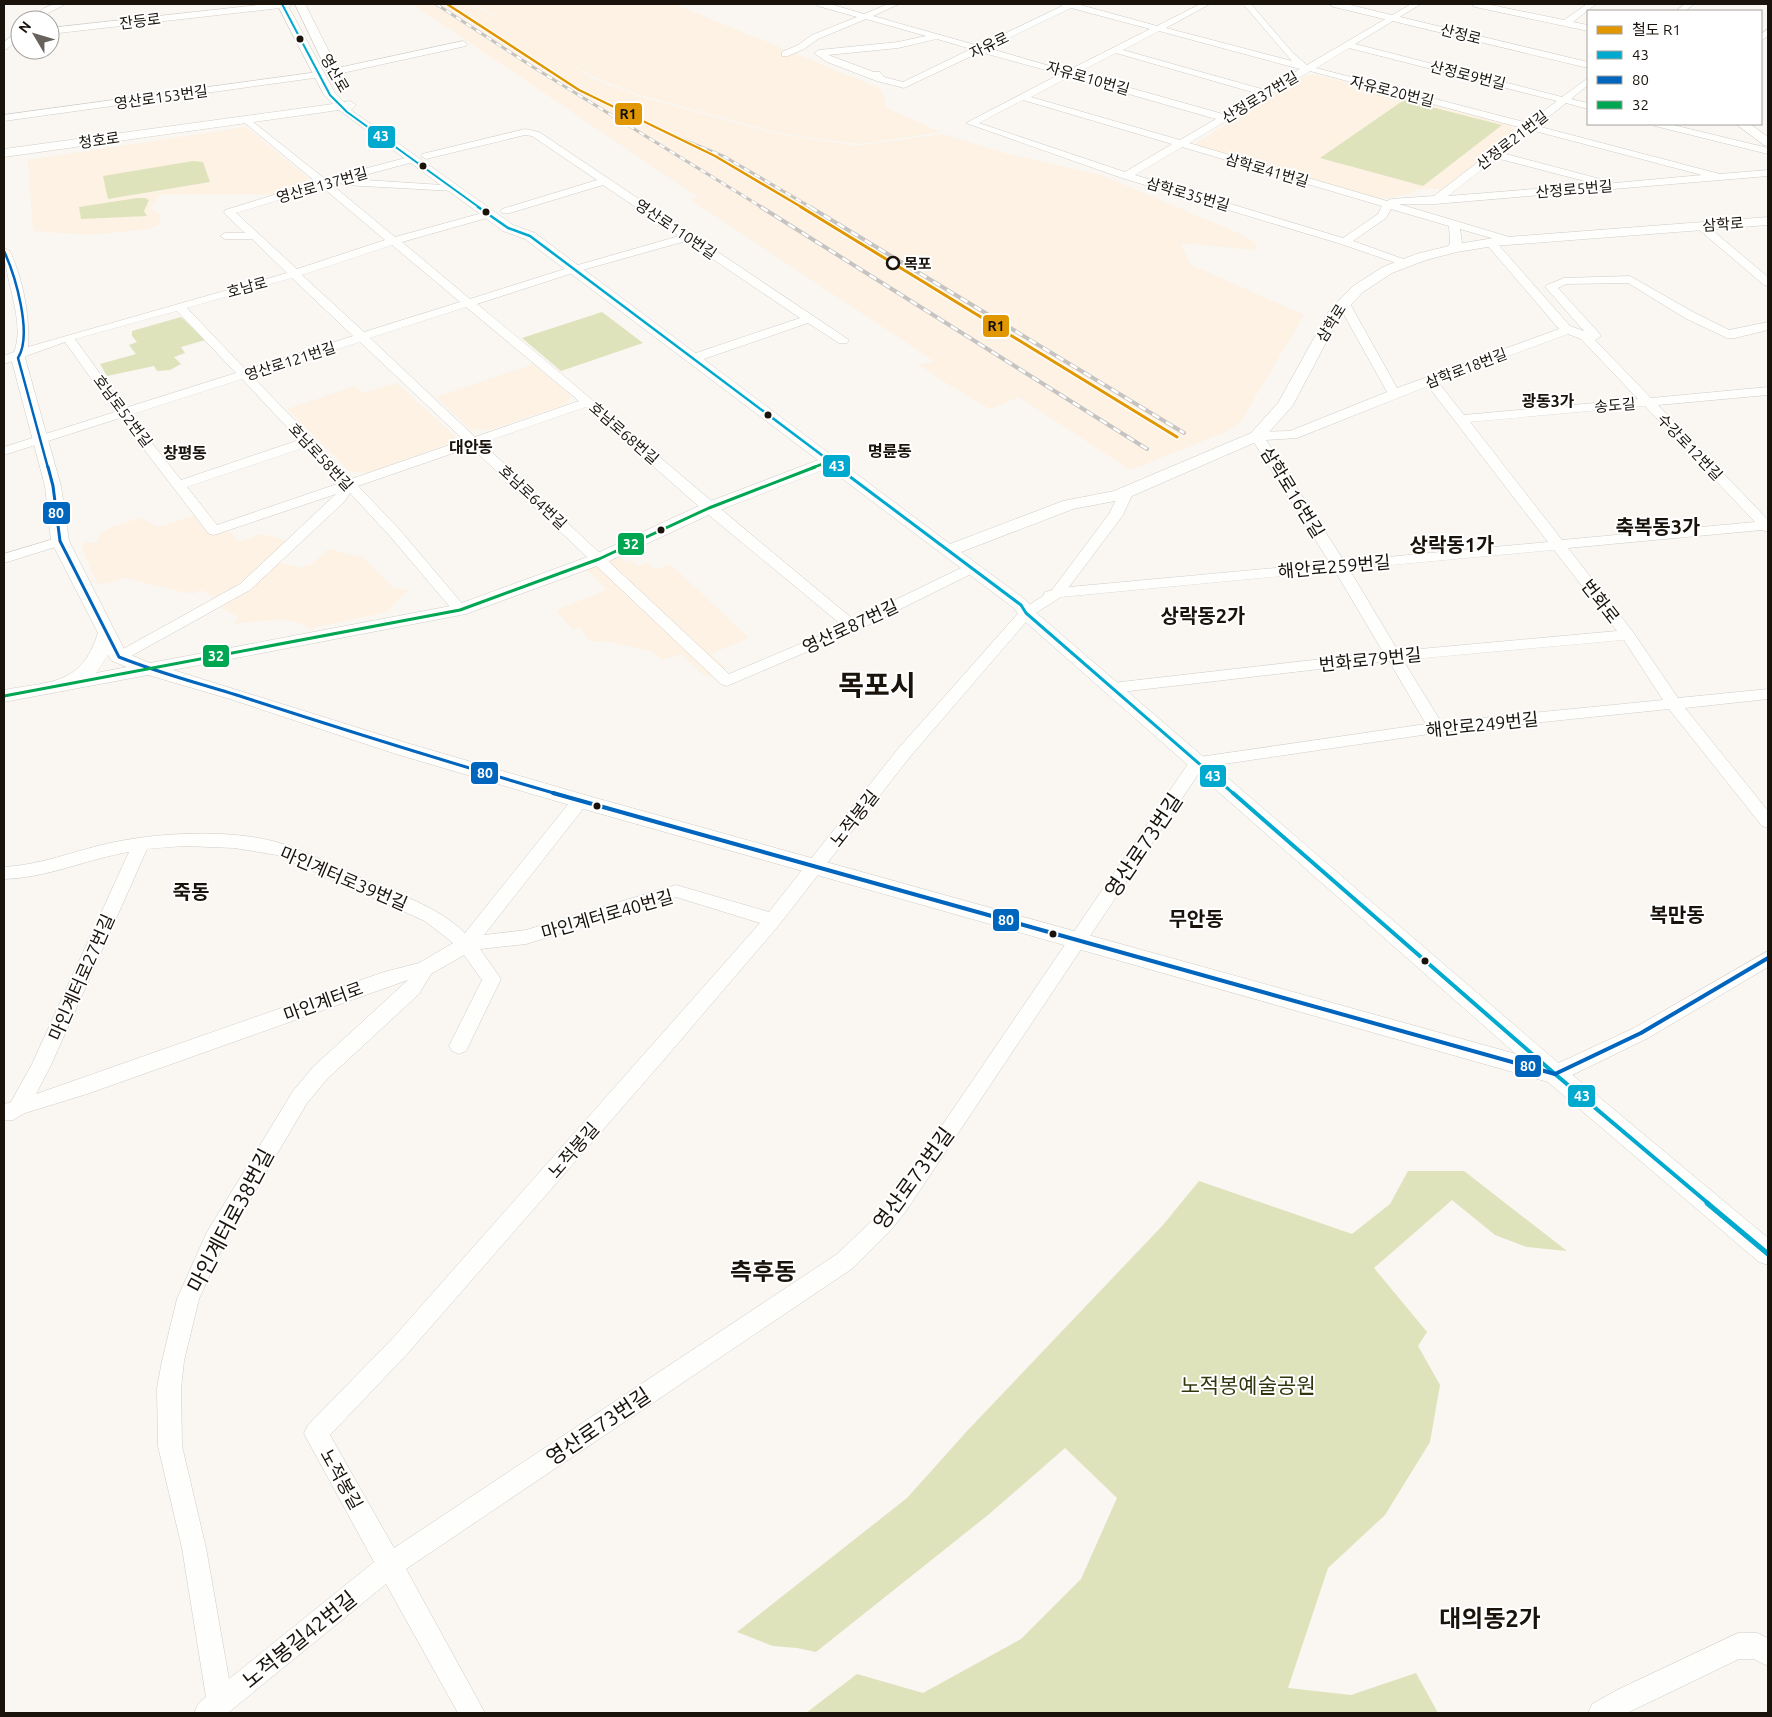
<svg xmlns="http://www.w3.org/2000/svg" width="1772" height="1717" viewBox="0 0 1772 1717" font-family="Ubuntu,'Noto Sans KR',sans-serif">
<style>
.built{fill:#fdf2e3}
.green{fill:#dee3bc}
.lines{fill:none;stroke-linecap:round;stroke-linejoin:round}
.minor-casing{stroke:#d1cdc7;stroke-width:1}
.tertiary-casing{stroke:#d1cdc7;stroke-width:1}
.minor{fill:#fefefd;fill-rule:evenodd}
.tertiary{fill:#fefefd;fill-rule:evenodd}
.rail-far1-casing{stroke:#c5c4c2;stroke-width:3}
.rail-casing{stroke:#c5c4c2;stroke-width:4}
.rail-far1{stroke:#fff;stroke-width:2;stroke-dasharray:6;stroke-linecap:butt}
.rail{stroke:#fff;stroke-width:2.5;stroke-dasharray:8;stroke-linecap:butt}
.bus-1-far4-casing{stroke:#fff;stroke-width:4}
.bus-1-far3-casing{stroke:#fff;stroke-width:5}
.bus-1-far2-casing{stroke:#fff;stroke-width:6}
.bus-1-far1-casing{stroke:#fff;stroke-width:8}
.bus-1-casing{stroke:#fff;stroke-width:9}
.bus-2-far2-casing{stroke:#fff;stroke-width:5}
.bus-2-far1-casing{stroke:#fff;stroke-width:6}
.bus-2-casing{stroke:#fff;stroke-width:8}
.bus-3-far1-casing{stroke:#fff;stroke-width:5}
.bus-3-casing{stroke:#fff;stroke-width:6}
.bus-1-far4{stroke:#00a9ce;stroke-width:2}
.bus-1-far3{stroke:#00a9ce;stroke-width:2.5}
.bus-1-far2{stroke:#00a9ce;stroke-width:3}
.bus-1-far1{stroke:#00a9ce;stroke-width:4}
.bus-1{stroke:#00a9ce;stroke-width:5}
.bus-2-far2{stroke:#0065bd;stroke-width:2.5}
.bus-2-far1{stroke:#0065bd;stroke-width:3}
.bus-2{stroke:#0065bd;stroke-width:4}
.bus-3-far1{stroke:#00a651;stroke-width:2.5}
.bus-3{stroke:#00a651;stroke-width:3}
.rail-1-far1-casing{stroke:#fff;stroke-width:4.5}
.rail-1-casing{stroke:#fff;stroke-width:5.5}
.rail-1-far1{stroke:#e19701;stroke-width:2.5}
.rail-1{stroke:#e19701;stroke-width:3}
.bus-dot{fill:#19130b;stroke:#fff;stroke-width:2}
.stop-dot{fill:#fff;stroke:#19130b;stroke-width:2.5}
.labels{text-anchor:middle;dominant-baseline:central;stroke-width:4;stroke-linejoin:round;paint-order:stroke}
.far-street-label{font-size:15px;fill:#19130b;stroke:#fff}
.far-stop-label{font-size:15px;font-weight:bold;fill:#19130b;stroke:#fff;text-anchor:start}
.far-quarter-label{font-size:16px;font-weight:bold;fill:#19130b;stroke:#fff}
.street-label{font-size:18px;fill:#19130b;stroke:#fff}
.quarter-label{font-size:20px;font-weight:bold;fill:#19130b;stroke:#fff}
.near-street-label{font-size:21px;fill:#19130b;stroke:#fff}
.near-park-label{font-size:21px;fill:#31370c;stroke:#fff}
.near-quarter-label{font-size:24px;font-weight:bold;fill:#19130b;stroke:#fff}
.town-label{font-size:28px;font-weight:bold;fill:#19130b;stroke:#fff}
.line-badge{stroke:#fff;stroke-width:2}
.badge-label{font-size:14px;text-anchor:middle;font-weight:bold;fill:#fff}
.pale-badge-label{font-size:14px;text-anchor:middle;font-weight:bold;fill:#111}
</style>
<rect width="100%" height="100%" fill="#faf6f2"/>
<g class="built">
<polygon points="412,4 471,4 520,32 475,4 674,4 879,88 885,99 885,107 940,132 860,144 778,133 641,95 596,78 565,60 593,79 641,97 776,134 858,146 943,134 1004,153 1101,175 1238,233 1256,243 1256,250 1180,243 1191,265 1304,315 1241,421 1226,432 1130,470 1019,397 990,409 951,386 919,365 934,361 691,200 698,197"/>
<polygon points="1306,75 1317,75 1509,125 1515,130 1442,191 1432,188 1416,189 1413,193 1377,200 1200,147 1196,143"/>
<polygon points="246,127 309,179 299,188 274,194 161,195 150,208 160,215 159,224 149,229 90,235 33,231 28,160"/>
<polygon points="534,364 571,396 566,404 489,430 470,429 436,397"/>
<polygon points="396,383 455,436 450,443 368,473 349,471 287,409 355,386 363,393"/>
<polygon points="194,515 204,529 228,530 239,542 261,534 288,541 266,560 303,568 306,565 311,565 328,549 362,557 393,588 408,590 387,612 308,629 304,624 280,619 233,624 239,617 212,603 219,599 201,590 192,594 124,578 98,585 81,545 86,542 97,543 100,534 113,527 140,518 159,527"/>
<polygon points="619,556 625,562 630,560 637,566 647,563 655,570 670,564 749,638 711,654 727,669 706,677 681,654 663,660 653,652 611,642 590,641 580,627 573,629 556,610 607,590 586,569"/>
</g>
<g class="green">
<polygon points="1404,100 1502,125 1423,186 1320,158"/>
<polygon points="193,161 203,162 210,182 108,199 103,176"/>
<polygon points="137,198 145,198 149,200 144,211 147,216 81,219 79,207"/>
<polygon points="602,312 643,343 561,371 522,338"/>
<polygon points="181,317 205,340 181,347 185,353 174,357 181,364 170,370 157,371 154,366 107,376 100,364 136,354 129,345 137,342 132,336 132,331"/>
<polygon points="1408,1171 1464,1171 1567,1251 1527,1247 1495,1235 1452,1200 1374,1268 1427,1332 1418,1346 1440,1385 1430,1442 1385,1515 1328,1568 1288,1688 1351,1695 1416,1673 1438,1713 806,1713 857,1674 923,1693 1021,1639 1081,1579 1117,1498 1065,1448 988,1515 816,1652 797,1648 773,1646 737,1632 907,1498 968,1430 1163,1225 1199,1181 1352,1234 1390,1204"/>
</g>
<g class="lines">
<g class="minor-casing">
<g id="minor">
<polygon points="55,4 66,4 50,12 39,20 30,20 44,8"/>
<polygon points="268,4 293,4 289,7 50,34 50,28"/>
<path d="M817 4H830L864 14 888 4H899L873 16 979 46 1062 6 1061 4H1077L1157 26 1200 4H1210L1166 28 1292 61 1243 4H1251L1293 53 1307 65 1411 4H1421L1355 44 1562 97 1588 78V85L1571 99 1588 103V109L1566 103 1537 126 1720 174 1768 170V176L1435 204H1399L1516 239 1518 241 1512 244 1460 229 1462 243 1456 252H1448L1446 250 1450 243 1449 226 1391 209 1386 218 1353 241 1409 261 1411 263 1409 265 1405 266 1341 244 1122 178 966 123 1060 74 980 52 904 88 877 81 827 62 814 53 819 50 898 42 926 36 866 19 818 39 804 49 788 56H782V52L798 45 812 35 857 17 818 6ZM1071 8 1150 29 1067 71 988 48ZM1159 31 1300 69 1265 90 1123 50ZM937 39 971 49 903 82 884 77 880 72H874L828 55 898 48ZM1349 48 1557 101 1528 123 1316 68ZM1116 53 1259 94 1223 114 1077 73ZM1310 71 1522 128 1434 196 1391 199 1387 201 1189 143ZM1069 77 1216 119 1180 140 1031 97ZM1023 100 1172 144 1125 172 979 123ZM1531 130 1702 175 1604 184V180L1502 153ZM1182 147 1382 206 1378 214 1343 238 1135 175ZM1496 158 1596 184 1448 196Z"/>
<polygon points="1471,4 1486,4 1564,20 1587,4 1596,4 1573,22 1588,25 1588,31 1475,7"/>
<polygon points="1685,4 1694,4 1685,11 1676,11"/>
<polygon points="20,29 20,37 7,49 4,50 4,42"/>
<polygon points="1768,29 1768,36 1761,41 1761,34"/>
<polygon points="463,41 467,44 466,46 333,75 328,72 333,69"/>
<polygon points="318,72 321,73 321,77 4,121 4,115"/>
<path d="M248 118 325 179 413 156 418 159 417 161 350 179 458 186 459 188 458 190 454 191 344 185 339 182 331 184 395 237 486 212H494L495 214 494 216 402 242 470 299 571 267 679 236 603 185 510 213H502L501 211 502 209 597 180 532 136 525 135 426 159 421 156 422 154 525 129 539 132 849 340 847 343H839L808 323 698 361H690L688 358 690 355 800 318 686 241 579 271 477 304C604 408 727 516 854 620L967 565H977L979 568 977 571 858 630 727 686 721 684 471 447 358 486 399 529 465 607 467 610 465 613H455L389 535 350 493 345 501 250 590 124 660H114L111 657 114 654 240 584 336 494 214 535 209 534 120 418 4 455V447L115 412 65 342 4 364V356L14 352C26 322 4 279 4 248L10 251C23 280 30 315 28 347L287 273 252 239H225L220 236 225 233H245L225 214 224 212 225 210 316 182 245 123V119ZM322 187 385 240 297 269 236 213ZM392 245 460 302 364 332 302 275ZM292 278 353 336 246 370 187 308ZM466 307 579 401 475 437 370 338ZM177 311 236 373 125 408 75 339ZM360 342 464 440 351 479 252 376ZM242 379 299 440 181 480 130 415ZM586 407 704 511 843 626 729 674 482 443ZM306 447 340 483 217 525 187 487Z"/>
<polygon points="1653,124 1669,124 1768,148 1768,154 1655,126"/>
<polygon points="1701,223 1705,224 1768,277 1768,286 1764,285 1697,228 1696,226 1697,224"/>
<path d="M1492 241 1496 242 1570 326 1584 331 1547 289 1545 287 1547 285 1564 278 1630 276 1693 312 1729 330 1768 322V330L1735 338H1727L1685 318 1628 283 1566 284 1558 288 1599 333 1601 336 1595 340 1651 398 1768 387V395L1658 405 1768 520V532L1762 530 1568 548 1633 632 1678 698 1768 689V699L1685 708 1768 811V828L1762 826 1669 709 1436 733 1203 767 906 1211 891 1230 853 1268 406 1569 485 1713H458L386 1584 229 1712 194 1713 198 1704 206 1697 182 1548 158 1446 157 1388 162 1361 177 1299 207 1232 293 1091 313 1067 408 980 87 1094 25 1113 13 1120H4V1104L11 1102 32 1064 129 852C87 859 47 878 4 879V867C41 865 74 851 110 843 161 832 237 828 286 845 312 854 337 868 363 879 398 894 437 906 465 933L574 797 580 795 586 797 588 801 586 805 484 935 526 930 676 885 769 912 897 750 1021 610 1043 596 1045 592 1052 590 1109 514 1122 488H1132L1134 491 1123 515 1069 587 1330 563 1250 436 1257 432 1290 431 1387 392 1337 302 1339 300H1347L1349 302 1397 388 1559 329 1488 246 1486 244ZM1568 334 1581 339 1638 399 1464 415 1438 382ZM1428 386 1548 542 1344 561 1266 440 1297 438ZM1645 406 1755 522 1562 540 1470 422ZM1554 550 1617 631 1398 651 1349 569ZM1335 571 1383 652 1112 683 1106 684 1104 688 1106 692 1112 693 1389 661 1426 724 1192 758 892 1199 875 1218 837 1254 394 1548 330 1435 408 1353 662 1062 779 925 909 758 1031 616 1061 597ZM1624 640 1663 700 1441 722 1403 660ZM185 846 234 848 277 855 425 921 453 943 419 963 384 972 36 1094 51 1065 147 849ZM676 897 760 923 392 1339 308 1425 304 1433 308 1441 374 1562 229 1679 206 1548 182 1446 181 1388 184 1361 199 1299 224 1244 307 1103 327 1079 419 994 431 974 464 955 482 980 449 1046 452 1051 459 1054 466 1051 501 979 480 949 526 944Z"/>
<polygon points="60,537 65,538 67,541 65,544 4,563 4,554"/>
<polygon points="1768,951 1768,967 1648,1038 1562,1080 1555,1082 1548,1080 1545,1074 1548,1068 1634,1028"/>
<polygon points="1738,1633 1757,1633 1768,1638 1768,1666 1754,1659 1739,1659 1627,1713 1588,1713 1592,1704 1617,1690"/>
</g>
</g>
<g class="tertiary-casing">
<g id="tertiary">
<path d="M277 4H287L335 93 344 102 350 101 356 105 351 110 513 225 535 233 950 544 1063 501 1114 491 1251 433 1278 403 1329 311 1353 286 1383 267 1416 254 1457 244 1494 238 1768 217V225L1494 246 1457 252 1426 260 1392 273 1363 292 1340 316 1293 405 1263 439 1125 499 1073 509 961 552 1027 601 1033 610 1563 1067 1768 1238V1265L1759 1262 1548 1082 573 806 396 754 230 699 148 675 4 702V690C51 681 81 686 98 633L51 541 45 486 11 358 14 352H24L26 355 25 358 61 486 69 541 126 653 150 663 456 605 593 555 703 504 818 460 525 239 503 231 339 110 4 157V149L333 104 324 95ZM828 468 1014 608 1020 617 1516 1054 585 795 410 744 173 670 466 614 605 563 715 512ZM108 655 112 661 127 667 96 673Z"/>
<polygon points="295,4 305,4 340,73 338,75 334,76 328,73"/>
<polygon points="1329,4 1346,4 1588,62 1588,68 1334,7"/>
<polygon points="1736,124 1750,124 1768,137 1768,146 1764,145"/>
</g>
</g>
<use href="#minor" class="minor"/>
<use href="#tertiary" class="tertiary"/>
<g class="rail-far1-casing">
<g id="rail-far1">
<polyline points="436,4 533,67 763,208"/>
<polyline points="679,138 725,157 812,208"/>
</g>
</g>
<g class="rail-casing">
<g id="rail">
<polyline points="761,207 1147,449"/>
<polyline points="810,207 1184,433"/>
</g>
</g>
<use href="#rail-far1" class="rail-far1"/>
<use href="#rail" class="rail"/>
<g class="bus-1-far4-casing">
<polyline id="bus-1-far4" points="282,4 330,95 347,112 480,208"/>
</g>
<g class="bus-1-far3-casing">
<polyline id="bus-1-far3" points="478,207 508,228 530,236 839,468"/>
</g>
<g class="bus-1-far2-casing">
<polyline id="bus-1-far2" points="837,467 1021,605 1026,613 1234,794"/>
</g>
<g class="bus-1-far1-casing">
<polyline id="bus-1-far1" points="1233,793 1555,1074 1709,1204"/>
</g>
<g class="bus-1-casing">
<polyline id="bus-1" points="1707,1203 1768,1254"/>
</g>
<g class="bus-2-far2-casing">
<path id="bus-2-far2" d="M4 251C15 275 33 334 18 358L48 468"/>
</g>
<g class="bus-2-far1-casing">
<path id="bus-2-far1" d="M48 467 53 486 60 541 119 657C161 674 206 685 249 699 351 732 454 764 557 794"/>
</g>
<g class="bus-2-casing">
<polyline id="bus-2" points="553,793 1555,1074 1641,1033 1768,958"/>
</g>
<g class="bus-3-far1-casing">
<polyline id="bus-3-far1" points="812,468 830,461"/>
</g>
<g class="bus-3-casing">
<polyline id="bus-3" points="4,696 460,610 599,559 709,508 815,467"/>
</g>
<use href="#bus-1-far4" class="bus-1-far4"/>
<use href="#bus-1-far3" class="bus-1-far3"/>
<use href="#bus-1-far2" class="bus-1-far2"/>
<use href="#bus-1-far1" class="bus-1-far1"/>
<use href="#bus-1" class="bus-1"/>
<use href="#bus-2-far2" class="bus-2-far2"/>
<use href="#bus-2-far1" class="bus-2-far1"/>
<use href="#bus-2" class="bus-2"/>
<use href="#bus-3-far1" class="bus-3-far1"/>
<use href="#bus-3" class="bus-3"/>
<g class="rail-1-far1-casing">
<polyline id="rail-1-far1" points="447,4 579,90 715,156 803,208"/>
</g>
<g class="rail-1-casing">
<polyline id="rail-1" points="801,207 1177,437"/>
</g>
<use href="#rail-1-far1" class="rail-1-far1"/>
<use href="#rail-1" class="rail-1"/>
</g>
<g class="bus-dot">
<circle cx="300" cy="39" r="4.5"/>
<circle cx="423" cy="166" r="4.5"/>
<circle cx="486" cy="212" r="4.5"/>
<circle cx="768" cy="415" r="4.5"/>
<circle cx="661" cy="530" r="4.5"/>
<circle cx="597" cy="806" r="4.5"/>
<circle cx="1053" cy="934" r="4.5"/>
<circle cx="1425" cy="961" r="4.5"/>
</g>
<circle class="stop-dot" cx="893" cy="263" r="6"/>
<g class="labels">
<g class="far-street-label">
<text transform="translate(140 21) rotate(-7)">잔등로</text>
<text transform="translate(1461 34) rotate(14)">산정로</text>
<text transform="translate(989 45) rotate(-26)">자유로</text>
<text transform="translate(335 73) rotate(60)">영산로</text>
<text transform="translate(1468 75) rotate(14)">산정로9번길</text>
<text transform="translate(1088 78) rotate(16)">자유로10번길</text>
<text transform="translate(1392 91) rotate(14)">자유로20번길</text>
<text transform="translate(161 97) rotate(-8)">영산로153번길</text>
<text transform="translate(1260 97) rotate(-31)">산정로37번길</text>
<text transform="translate(99 140) rotate(-8)">청호로</text>
<text transform="translate(1512 140) rotate(-38)">산정로21번길</text>
<text transform="translate(1267 170) rotate(16)">삼학로41번길</text>
<text transform="translate(322 185) rotate(-16)">영산로137번길</text>
<text transform="translate(1574 189) rotate(-5)">산정로5번길</text>
<text transform="translate(1188 194) rotate(16)">삼학로35번길</text>
<text transform="translate(1723 224) rotate(-4)">삼학로</text>
<text transform="translate(676 229) rotate(34)">영산로110번길</text>
<text transform="translate(247 287) rotate(-15)">호남로</text>
<text transform="translate(1331 323) rotate(-58)">삼학로</text>
<text transform="translate(290 361) rotate(-18)">영산로121번길</text>
<text transform="translate(1466 368) rotate(-21)">삼학로18번길</text>
<text transform="translate(1615 405) rotate(-5)">송도길</text>
<text transform="translate(123 411) rotate(53)">호남로52번길</text>
<text transform="translate(624 433) rotate(41)">호남로68번길</text>
<text transform="translate(1690 447) rotate(46)">수강로12번길</text>
<text transform="translate(321 457) rotate(47)">호남로58번길</text>
<text transform="translate(533 497) rotate(43)">호남로64번길</text>
</g>
<g class="far-stop-label">
<text x="904" y="263">목포</text>
</g>
<g class="far-quarter-label">
<text x="1548" y="401">광동3가</text>
<text x="471" y="447">대안동</text>
<text x="890" y="451">명륜동</text>
<text x="185" y="453">창평동</text>
</g>
<g class="street-label">
<text transform="translate(1293 492) rotate(58)">삼학로16번길</text>
<text transform="translate(1334 566) rotate(-5)">해안로259번길</text>
<text transform="translate(1601 601) rotate(52)">번화로</text>
<text transform="translate(850 626) rotate(-25)">영산로87번길</text>
<text transform="translate(1370 659) rotate(-6)">번화로79번길</text>
<text transform="translate(1482 724) rotate(-6)">해안로249번길</text>
<text transform="translate(854 818) rotate(-52)">노적봉길</text>
<text transform="translate(344 878) rotate(23)">마인계터로39번길</text>
<text transform="translate(607 914) rotate(-16)">마인계터로40번길</text>
<text transform="translate(81 977) rotate(-66)">마인계터로27번길</text>
<text transform="translate(323 1001) rotate(-20)">마인계터로</text>
<text transform="translate(573 1150) rotate(-49)">노적봉길</text>
<text transform="translate(342 1479) rotate(61)">노적봉길</text>
</g>
<g class="quarter-label">
<text x="1658" y="526">축복동3가</text>
<text x="1452" y="544">상락동1가</text>
<text x="1203" y="615">상락동2가</text>
<text x="191" y="891">죽동</text>
<text x="1677" y="914">복만동</text>
<text x="1196" y="918">무안동</text>
</g>
<g class="near-street-label">
<text transform="translate(1143 845) rotate(-56)">영산로73번길</text>
<text transform="translate(913 1178) rotate(-54)">영산로73번길</text>
<text transform="translate(230 1220) rotate(-62)">마인계터로38번길</text>
<text transform="translate(598 1426) rotate(-34)">영산로73번길</text>
<text transform="translate(299 1639) rotate(-39)">노적봉길42번길</text>
</g>
<g class="near-park-label">
<text x="1248" y="1385">노적봉예술공원</text>
</g>
<g class="near-quarter-label">
<text x="763" y="1271">측후동</text>
<text x="1490" y="1618">대의동2가</text>
</g>
<g class="town-label">
<text x="877" y="684">목포시</text>
</g>
</g>
<g class="line-badge">
<rect x="614" y="102" width="29" height="24" rx="5" fill="#e19701"/>
<rect x="367" y="125" width="29" height="24" rx="5" fill="#00a9ce"/>
<rect x="982" y="314" width="28" height="24" rx="5" fill="#e19701"/>
<rect x="822" y="454" width="29" height="24" rx="5" fill="#00a9ce"/>
<rect x="42" y="501" width="29" height="24" rx="5" fill="#0065bd"/>
<rect x="617" y="532" width="28" height="24" rx="5" fill="#00a651"/>
<rect x="202" y="644" width="28" height="24" rx="5" fill="#00a651"/>
<rect x="470" y="761" width="29" height="24" rx="5" fill="#0065bd"/>
<rect x="1199" y="764" width="28" height="24" rx="5" fill="#00a9ce"/>
<rect x="992" y="908" width="28" height="24" rx="5" fill="#0065bd"/>
<rect x="1514" y="1054" width="28" height="24" rx="5" fill="#0065bd"/>
<rect x="1567" y="1084" width="29" height="24" rx="5" fill="#00a9ce"/>
</g>
<g class="badge-label">
<text x="381" y="141">43</text>
<text x="837" y="471">43</text>
<text x="56" y="518">80</text>
<text x="631" y="549">32</text>
<text x="216" y="661">32</text>
<text x="485" y="778">80</text>
<text x="1213" y="781">43</text>
<text x="1006" y="925">80</text>
<text x="1528" y="1071">80</text>
<text x="1582" y="1101">43</text>
</g>
<g class="pale-badge-label">
<text x="628" y="119">R1</text>
<text x="996" y="331">R1</text>
</g>
<rect width="1772" height="1717" fill="none" stroke="#19130b" stroke-width="10"/>
<rect x="1587" y="10" width="175" height="115" fill="#ffffff" stroke="#a3a19d"/>
<rect x="1597" y="26" width="25" height="8" fill="#e19701" stroke="#a3a19d"/>
<text x="1632" y="35" font-size="15" fill="#19130b">철도 R1</text>
<rect x="1597" y="51" width="25" height="8" fill="#00a9ce" stroke="#a3a19d"/>
<text x="1632" y="60" font-size="15" fill="#19130b">43</text>
<rect x="1597" y="76" width="25" height="8" fill="#0065bd" stroke="#a3a19d"/>
<text x="1632" y="85" font-size="15" fill="#19130b">80</text>
<rect x="1597" y="101" width="25" height="8" fill="#00a651" stroke="#a3a19d"/>
<text x="1632" y="110" font-size="15" fill="#19130b">32</text>
<g transform="translate(35 35) rotate(308)"><circle r="24" fill="#ffffff" stroke="#a3a19d"/>
<path d="M0-4L9 19L0 12L-9 19Z" fill="#68625c"/>
<text y="-8" font-size="14" font-weight="bold" text-anchor="middle" fill="#19130b">N</text>
</g>
</svg>
